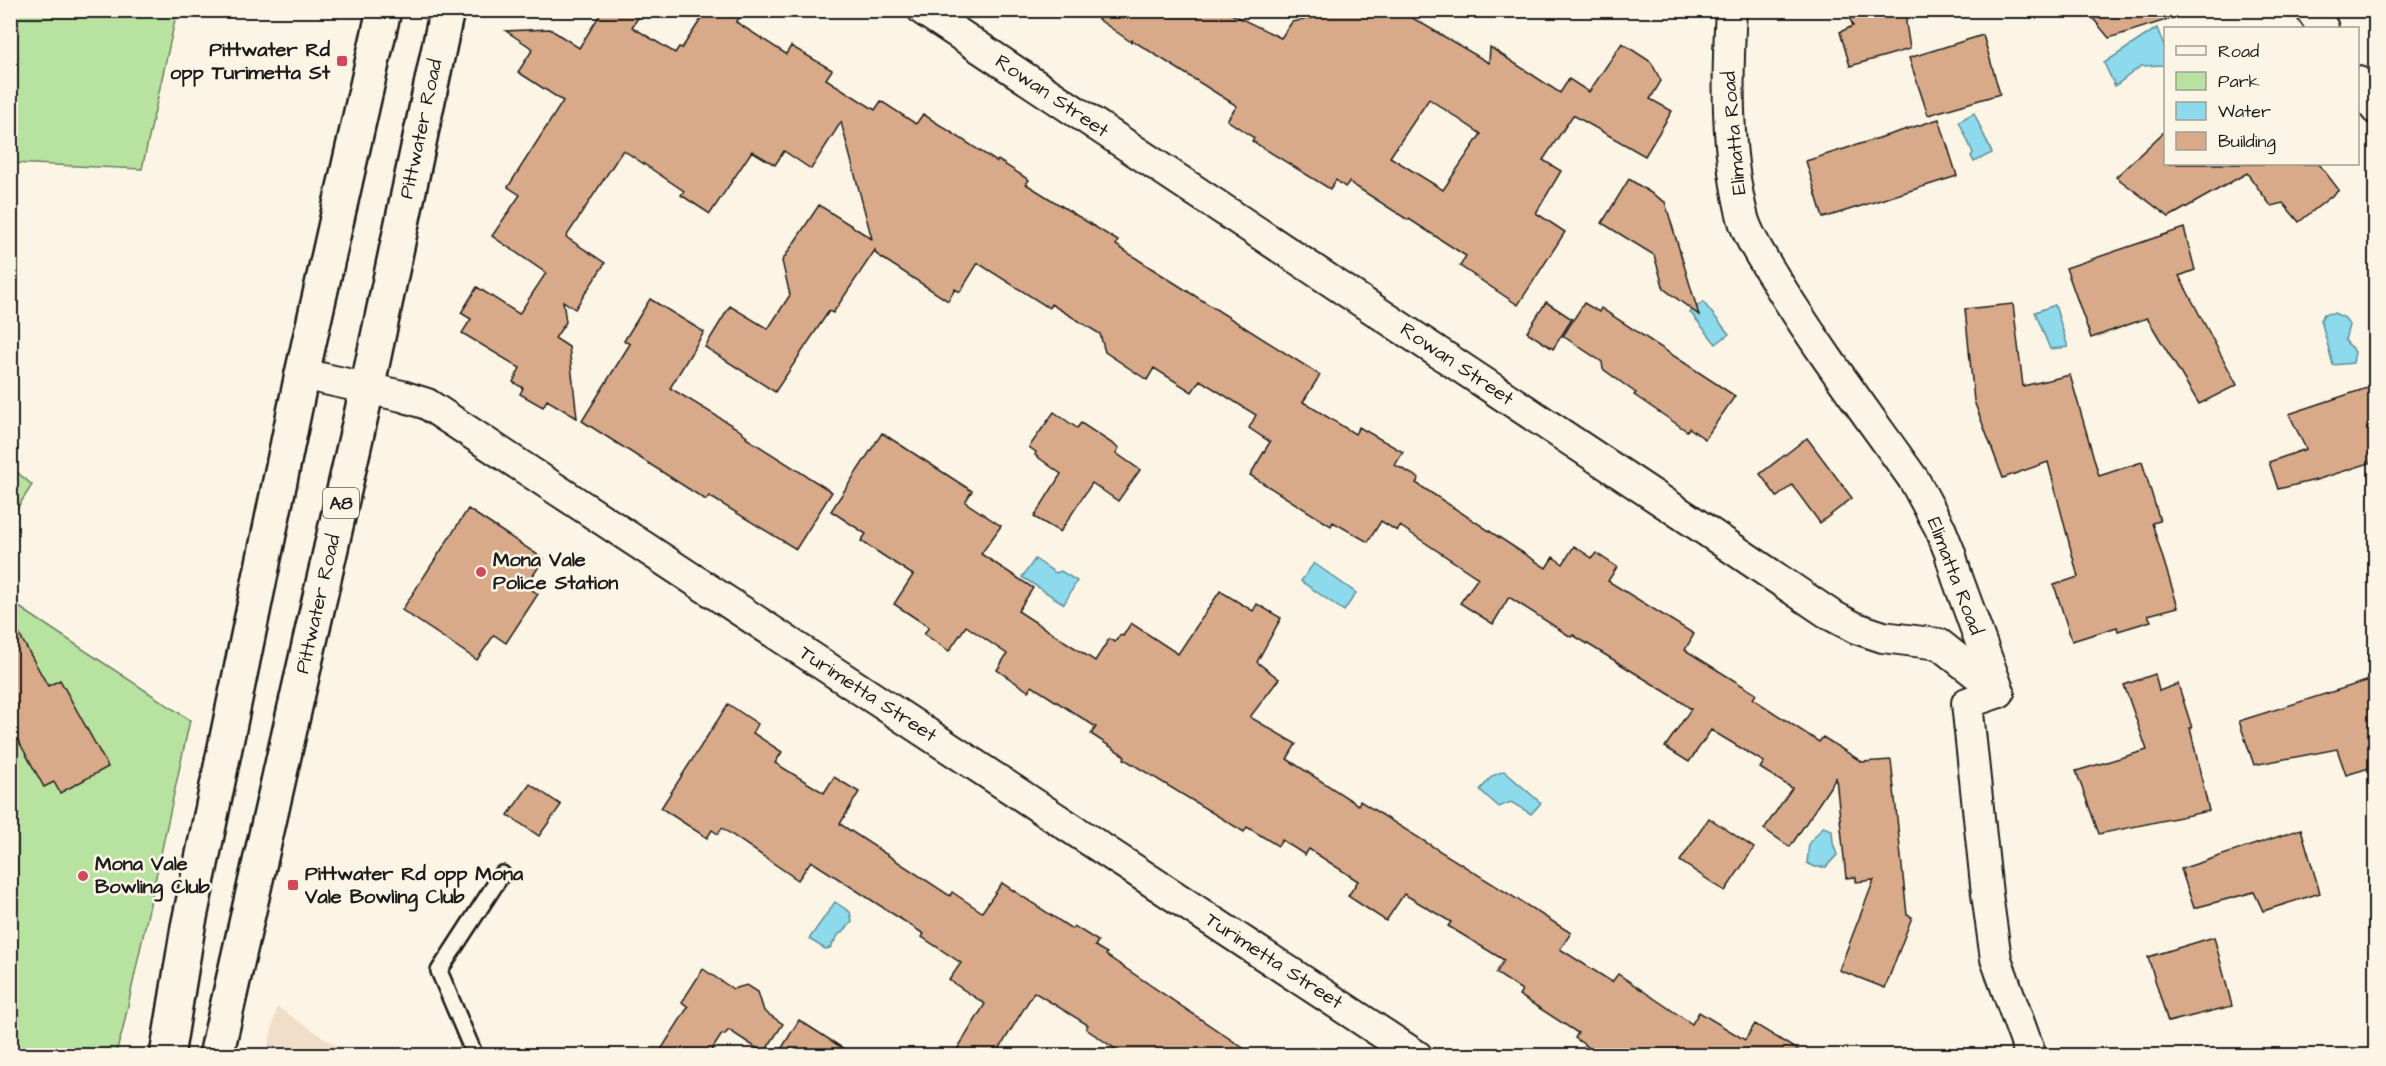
<svg xmlns="http://www.w3.org/2000/svg" width="2386" height="1066" viewBox="0 0 2386 1066" font-family="'Architects Daughter',sans-serif">
<style>
.built{fill:#f1dec9}
.green{fill:#b8e29f;stroke:#6a7f5e;stroke-width:1.5}
.water{fill:#8cdaeb;stroke:#5f8e98;stroke-width:1.5}
.building{fill:#d8aa89;stroke:#1c1c1c;stroke-width:1.5;fill-rule:evenodd}
.lines{fill:none;stroke-linecap:round;stroke-linejoin:round}
.lane-casing{stroke:#1c1c1c;stroke-width:20}
.street-casing{stroke:#1c1c1c;stroke-width:34}
.highway-casing{stroke:#1c1c1c;stroke-width:38}
.lane{stroke:#fcf5e5;stroke-width:15}
.street{stroke:#fcf5e5;stroke-width:30}
.highway{stroke:#fcf5e5;stroke-width:33}
.poi-dot{fill:#d1495b;stroke:#fcf5e5;stroke-width:2}
.labels{text-anchor:middle;dominant-baseline:central;stroke-width:5;stroke-linejoin:round;paint-order:stroke}
.shield{fill:#fcf5e5;stroke:#5f5d58;stroke-width:1.5}
.shield-label{font-size:18px;font-weight:bold;fill:#1c1c1c}
.poi-label{font-size:20px;font-weight:bold;fill:#1c1c1c;stroke:#fcf5e5;text-anchor:start}
.street-label{font-size:20px;fill:#1c1c1c;stroke:#fcf5e5}
</style>
<rect width="100%" height="100%" fill="#fcf5e5"/>
<filter id="ink" filterUnits="userSpaceOnUse"><feTurbulence type="fractalNoise" baseFrequency=".0167" numOctaves="2"/><feDisplacementMap in="SourceGraphic" scale="12" xChannelSelector="R" yChannelSelector="G"/><feConvolveMatrix kernelMatrix="1 2 1 2 8 2 1 2 1" color-interpolation-filters="sRGB"/></filter>
<g filter="url(#ink)">
<polygon class="built" points="277,1007 351,1055 266,1055"/>
<g class="green">
<polygon points="11,10 177,11 142,169 11,163"/>
<polygon points="11,467 32,485 11,518"/>
<polygon points="10,601 190,720 122,1033 115,1055 11,1055"/>
</g>
<g class="water">
<polygon points="2157,28 2165,49 2165,65 2141,66 2115,86 2104,63"/>
<polygon points="1974,113 1992,153 1974,162 1971,156 1973,153 1959,121"/>
<polygon points="1703,302 1729,334 1716,344 1690,312"/>
<polygon points="2055,305 2068,347 2050,349 2035,312"/>
<polygon points="2334,313 2345,318 2349,325 2345,340 2355,352 2353,363 2333,365 2321,320 2324,314"/>
<polygon points="1035,559 1056,573 1061,571 1077,581 1064,604 1022,577"/>
<polygon points="1314,563 1356,593 1344,611 1301,581"/>
<polygon points="1504,771 1541,803 1531,814 1511,802 1499,807 1480,790 1492,776"/>
<polygon points="1823,827 1832,830 1833,843 1837,855 1826,867 1815,867 1807,863 1809,843"/>
<polygon points="835,902 850,912 852,922 844,931 839,934 830,948 825,949 809,939"/>
</g>
<g class="building">
<polygon points="603,10 643,10 632,27 675,53 679,47 682,48 707,10 746,10 736,22 786,54 791,46 832,70 826,79 875,110 881,101 916,124 923,114 997,162 998,160 1029,180 1026,184 1118,241 1116,245 1151,268 1320,375 1303,402 1355,434 1359,427 1403,452 1395,465 1419,478 1416,483 1546,568 1553,557 1563,564 1574,546 1592,558 1596,553 1617,567 1608,581 1694,634 1685,650 1756,694 1753,699 1819,742 1823,737 1862,762 1891,760 1907,915 1912,917 1885,988 1839,970 1874,880 1856,882 1856,877 1846,878 1836,778 1790,847 1764,829 1792,788 1760,768 1764,762 1711,730 1689,762 1665,747 1691,709 1674,697 1573,635 1571,637 1509,597 1493,624 1460,603 1478,578 1400,526 1397,531 1381,521 1368,542 1333,522 1331,526 1250,475 1270,442 1249,428 1256,415 1200,380 1192,392 1154,368 1147,380 1105,352 1100,334 1051,304 1049,308 978,263 960,292 955,289 948,301 876,254 875,250 833,313 829,311 775,392 705,347 730,306 768,329 790,295 782,261 819,205 872,239 841,122 811,169 784,151 775,165 752,151 710,214 681,195 684,191 623,150 566,237 605,263 575,309 563,301 566,322 555,338 569,347 577,418 547,400 543,407 520,394 523,388 513,382 520,368 462,333 471,319 461,313 477,287 519,314 546,273 492,236 520,195 508,187 563,101 518,72 533,49 506,31 550,29 579,48"/>
<path d="M1085 10H1223L1281 38 1292 22 1352 10H1399L1489 63 1490 47 1560 93 1569 79 1589 92 1622 43 1651 62 1661 81 1650 99 1672 111 1645 156 1573 115 1543 160 1561 171 1536 213 1565 232 1518 305 1460 266 1466 256 1409 219 1408 220 1349 182 1345 187 1336 180 1330 189 1252 141 1254 138 1227 120 1237 106 1132 40 1131 42ZM1429 99 1481 134 1443 190 1390 157Z"/>
<polygon points="1846,10 1907,10 1906,23 1910,49 1850,66 1840,32 1853,26"/>
<polygon points="2086,10 2178,10 2179,16 2109,38"/>
<polygon points="1983,35 2000,94 1928,115 1909,58"/>
<polygon points="1939,119 1957,176 1823,218 1806,161"/>
<polygon points="2166,130 2166,164 2319,164 2339,190 2299,222 2283,203 2271,206 2247,173 2169,217 2116,177"/>
<polygon points="1629,179 1665,202 1699,315 1664,289 1654,255 1602,223"/>
<polygon points="2184,228 2195,270 2179,276 2237,385 2199,404 2147,318 2091,338 2066,268"/>
<polygon points="650,299 704,332 670,388 735,427 747,436 746,438 832,492 796,549 709,496 706,500 582,421 630,344 624,341"/>
<polygon points="1546,302 1572,319 1553,349 1527,332"/>
<polygon points="1584,303 1599,312 1601,308 1735,396 1705,439 1689,428 1687,431 1634,395 1636,393 1603,369 1602,362 1563,336"/>
<polygon points="2013,304 2023,386 2070,375 2099,476 2142,462 2160,521 2152,523 2178,607 2148,615 2151,621 2118,631 2117,627 2072,641 2054,585 2078,577 2048,462 2003,478 1974,401 1965,309"/>
<polygon points="2376,385 2376,461 2316,480 2278,489 2269,462 2306,449 2289,414"/>
<polygon points="1054,412 1077,428 1081,423 1119,448 1116,453 1140,470 1118,501 1092,483 1060,532 1034,517 1061,474 1035,455 1036,452 1029,447"/>
<polygon points="882,433 972,491 965,502 1001,526 981,554 1033,588 1018,611 1095,661 1109,639 1115,642 1120,635 1123,636 1131,623 1178,654 1220,591 1253,611 1257,604 1281,618 1257,662 1279,679 1250,717 1296,744 1287,759 1358,805 1360,801 1571,933 1560,949 1612,982 1618,974 1692,1024 1699,1012 1745,1040 1755,1024 1807,1056 1601,1056 1575,1038 1578,1033 1519,995 1522,990 1496,973 1504,960 1448,926 1451,922 1404,894 1386,921 1348,896 1358,881 1309,849 1305,855 1282,840 1278,846 1247,827 1244,832 1124,759 1125,756 1091,734 1096,727 1032,686 1028,691 997,670 1007,654 966,626 949,651 924,634 929,627 894,604 913,575 861,541 866,534 831,511"/>
<polygon points="1807,438 1852,498 1820,523 1792,485 1777,497 1760,474"/>
<polygon points="468,509 544,559 526,586 538,594 506,643 494,635 477,660 402,610"/>
<polygon points="10,618 48,686 60,680 108,767 60,793 54,782 44,787 18,740 10,745"/>
<polygon points="2155,674 2159,691 2178,684 2192,728 2190,728 2209,811 2099,834 2076,771 2147,750 2124,685"/>
<polygon points="2376,678 2376,766 2346,775 2337,749 2254,765 2239,721"/>
<polygon points="728,704 758,724 753,733 782,752 775,763 824,793 834,777 859,792 840,824 950,896 952,892 982,912 1002,883 1072,929 1074,926 1098,941 1095,946 1107,953 1106,955 1255,1056 1126,1056 1086,1029 1088,1025 1034,992 995,1056 953,1056 985,1004 949,980 961,963 922,937 924,934 811,861 798,880 722,828 718,834 712,830 707,838 661,808"/>
<polygon points="530,784 561,805 539,836 508,815"/>
<polygon points="1709,818 1754,848 1725,891 1680,861"/>
<polygon points="2301,829 2320,893 2263,911 2254,892 2194,908 2181,869"/>
<polygon points="2214,937 2232,1006 2168,1022 2148,957"/>
<polygon points="703,969 733,989 747,985 758,992 764,1011 783,1024 764,1053 729,1030 724,1035 722,1034 708,1056 657,1056 688,1007 682,1002"/>
<polygon points="799,1020 855,1056 777,1056"/>
</g>
<g class="lines">
<g class="lane-casing">
<polyline id="lane" points="475,1056 439,971 502,874"/>
</g>
<g class="street-casing">
<g id="street">
<polyline points="923,10 1692,521 1831,615 1856,628 1883,637 1939,644 1999,692"/>
<path d="M1731 10C1727 78 1726 152 1743 218 1749 240 1766 263 1777 282 1819 350 1868 415 1914 480L1940 528 1950 553 1957 577 1999 692 1967 703 1987 894 1996 959 2031 1056"/>
<polyline points="2311,10 2323,28"/>
<polyline points="2358,82 2376,109"/>
<polyline points="302,374 402,396 427,404 1417,1056"/>
</g>
</g>
<g class="highway-casing">
<g id="highway">
<polyline points="167,1056 188,927 302,374 384,10"/>
<polyline points="216,1056 367,389 447,10"/>
</g>
</g>
<use href="#lane" class="lane"/>
<use href="#street" class="street"/>
<use href="#highway" class="highway"/>
</g>
</g>
<g class="poi-dot">
<rect x="336" y="55" width="12" height="12" rx="3"/>
<circle cx="481" cy="572" r="6"/>
<circle cx="83" cy="876" r="6"/>
<rect x="287" y="879" width="12" height="12" rx="3"/>
</g>
<g class="labels">
<rect class="shield" x="323" y="488" width="36" height="30" rx="4.5"/>
<g class="shield-label">
<text x="341" y="503">A8</text>
</g>
<g class="poi-label">
<text x="330" y="50" text-anchor="end">Pittwater Rd<tspan x="330" dy="23">opp Turimetta St</tspan></text>
<text x="493" y="560">Mona Vale<tspan x="493" dy="23">Police Station</tspan></text>
<text x="95" y="864">Mona Vale<tspan x="95" dy="23">Bowling Club</tspan></text>
<text x="305" y="874">Pittwater Rd opp Mona<tspan x="305" dy="23">Vale Bowling Club</tspan></text>
</g>
<g class="street-label">
<text transform="translate(1052 96) rotate(34)">Rowan Street</text>
<text transform="translate(421 129) rotate(-78)">Pittwater Road</text>
<text transform="translate(1734 133) rotate(-95)">Elimatta Road</text>
<text transform="translate(1457 364) rotate(34)">Rowan Street</text>
<text transform="translate(1955 576) rotate(69)">Elimatta Road</text>
<text transform="translate(318 604) rotate(-77)">Pittwater Road</text>
<text transform="translate(868 694) rotate(33)">Turimetta Street</text>
<text transform="translate(1274 961) rotate(33)">Turimetta Street</text>
</g>
</g>
<rect width="2386" height="1066" fill="none" stroke="#fcf5e5" stroke-width="36"/>
<rect x="18" y="18" width="2350" height="1030" fill="none" stroke="#1c1c1c" stroke-width="2" filter="url(#ink)"/>
<rect x="2164" y="27" width="195" height="138" fill="#fcf5e5" stroke="#a29e95" stroke-width="1.5"/>
<rect x="2176" y="46" width="30" height="9" fill="#fcf5e5" stroke="#a29e95" stroke-width="1.5"/>
<text x="2218" y="57" font-size="18" fill="#1c1c1c">Road</text>
<rect x="2176" y="72" width="30" height="18" fill="#b8e29f" stroke="#a29e95" stroke-width="1.5"/>
<text x="2218" y="87" font-size="18" fill="#1c1c1c">Park</text>
<rect x="2176" y="102" width="30" height="18" fill="#8cdaeb" stroke="#a29e95" stroke-width="1.5"/>
<text x="2218" y="117" font-size="18" fill="#1c1c1c">Water</text>
<rect x="2176" y="132" width="30" height="18" fill="#d8aa89" stroke="#a29e95" stroke-width="1.5"/>
<text x="2218" y="147" font-size="18" fill="#1c1c1c">Building</text>
</svg>
